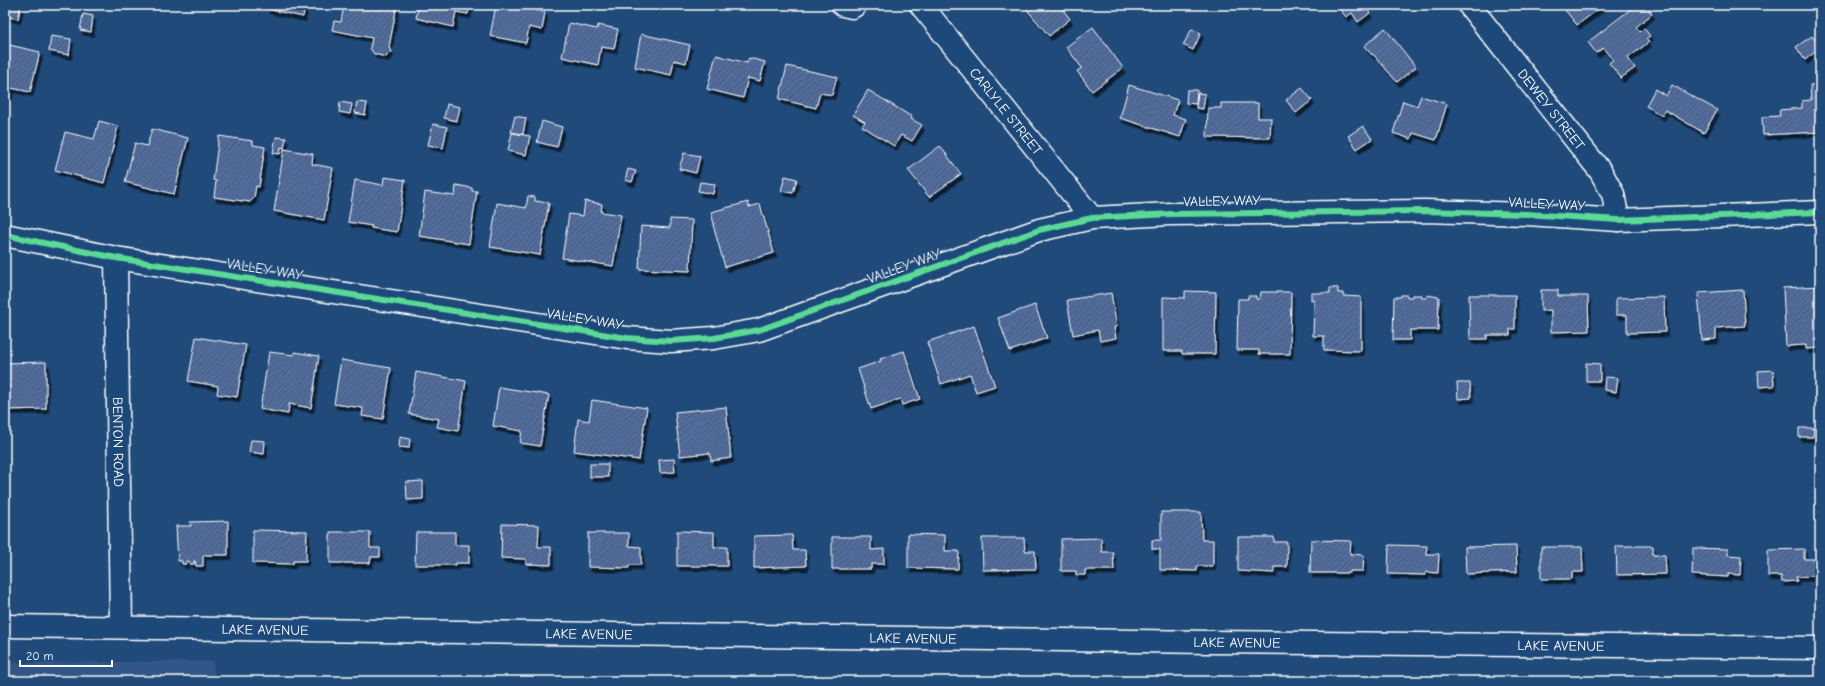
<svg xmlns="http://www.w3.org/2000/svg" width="1825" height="686" viewBox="0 0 1825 686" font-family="'Comic Neue',sans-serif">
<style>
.built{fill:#325787}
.building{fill:url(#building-hatch);stroke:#fff;filter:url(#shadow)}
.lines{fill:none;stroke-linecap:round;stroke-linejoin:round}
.minor-casing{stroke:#fff;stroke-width:25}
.minor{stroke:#1f4a7a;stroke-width:22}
.cycleway-casing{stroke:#1f4a7a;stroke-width:8}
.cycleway{stroke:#5adb95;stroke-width:6}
.labels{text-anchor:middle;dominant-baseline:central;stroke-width:3;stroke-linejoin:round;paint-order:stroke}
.street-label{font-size:14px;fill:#fff;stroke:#1f4a7a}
</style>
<defs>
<pattern id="building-hatch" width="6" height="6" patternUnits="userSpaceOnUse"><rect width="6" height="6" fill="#516d9e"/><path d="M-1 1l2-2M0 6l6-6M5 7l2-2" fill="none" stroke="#4e596d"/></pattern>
<filter id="shadow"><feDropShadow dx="2.5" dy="4.5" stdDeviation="0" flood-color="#0009"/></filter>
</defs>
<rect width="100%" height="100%" fill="#1f4a7a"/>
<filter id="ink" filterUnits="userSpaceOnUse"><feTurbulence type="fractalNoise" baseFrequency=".025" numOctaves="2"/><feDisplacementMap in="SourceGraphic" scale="8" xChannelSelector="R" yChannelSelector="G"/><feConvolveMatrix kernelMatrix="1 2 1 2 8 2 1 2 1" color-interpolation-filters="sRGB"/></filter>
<g filter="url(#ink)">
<polygon class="built" points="214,661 213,681 5,681 5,663"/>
<g class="building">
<polygon points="5,5 21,5 18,19 5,16"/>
<polygon points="267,5 305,5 303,17 267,9"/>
<polygon points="344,5 397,5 389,47 391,52 386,57 374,54 370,48 372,38 332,30 334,21 341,22"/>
<polygon points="419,5 470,5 468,14 456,12 453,27 416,18"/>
<polygon points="496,5 508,5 545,12 542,30 529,27 526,43 490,36"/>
<polygon points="1023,5 1062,5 1060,6 1070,19 1049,36"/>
<polygon points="1336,5 1363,5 1370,13 1358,22 1352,13 1346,17"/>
<polygon points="1568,5 1604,5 1577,25 1565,10 1569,7"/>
<polygon points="1636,5 1645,5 1652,14 1636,27 1640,32 1644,28 1650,36 1646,39 1649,42 1628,58 1635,68 1621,78 1609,63 1613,60 1603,48 1596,53 1588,42"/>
<polygon points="83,14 93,16 91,32 80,30"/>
<polygon points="569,23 597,29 598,25 618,29 614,49 601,47 598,65 562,57"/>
<polygon points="1093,27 1123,68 1092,91 1077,71 1082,68 1066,47"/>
<polygon points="1385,28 1416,67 1397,82 1373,54 1372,55 1364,46"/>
<polygon points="1192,29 1201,33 1193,50 1183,45"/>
<polygon points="641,34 690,45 686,63 674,60 671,75 635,67"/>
<polygon points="51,36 71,39 69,55 49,51"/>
<polygon points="1812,36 1820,48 1805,60 1796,47"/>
<polygon points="5,44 40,52 30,92 11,88 9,97 5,96"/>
<polygon points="716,55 747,63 749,58 765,62 760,81 748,78 743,98 707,89"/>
<polygon points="787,66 837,77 832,95 820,93 816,108 779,99"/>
<polygon points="1820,84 1820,132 1763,135 1762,117 1780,116 1779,110 1802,108 1802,101 1811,100 1810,85"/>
<polygon points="1129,85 1178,100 1173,115 1186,119 1180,137 1120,118"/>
<polygon points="1672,85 1717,110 1704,133 1665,110 1662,116 1646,106 1655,89 1666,96"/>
<polygon points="1302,88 1312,100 1296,113 1286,100"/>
<polygon points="868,90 912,117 911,119 922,125 912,141 901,135 894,146 862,126 865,122 853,115"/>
<polygon points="1187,90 1197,90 1196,104 1186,103"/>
<polygon points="1198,93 1205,94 1203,109 1196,108"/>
<polygon points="1421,96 1447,104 1436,140 1413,133 1411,139 1393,133 1403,101 1417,106"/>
<polygon points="340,102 352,104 350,114 339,112"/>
<polygon points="357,102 367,103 365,115 355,113"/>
<polygon points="1221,103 1258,103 1258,118 1271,118 1270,138 1207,137 1208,108 1221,108"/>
<polygon points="447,104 460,107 457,121 444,118"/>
<polygon points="515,116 526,118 523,134 511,132"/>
<polygon points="99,121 118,126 104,183 55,170 65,132 94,139"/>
<polygon points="542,121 562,127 557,147 537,142"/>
<polygon points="433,124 447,127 443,148 428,145"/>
<polygon points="1363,126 1372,139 1357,149 1348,136"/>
<polygon points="152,129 188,138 174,194 125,182 135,143 147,146"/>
<polygon points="512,133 530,136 526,155 508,151"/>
<polygon points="219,136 253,141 253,145 265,147 259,187 256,186 254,198 250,202 214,197 216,181 213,180"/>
<polygon points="276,137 286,138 284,148 281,147 280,154 273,153"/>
<polygon points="940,146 961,174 929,197 908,170"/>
<polygon points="284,149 313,154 312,164 333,168 324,220 274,211"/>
<polygon points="684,153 700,156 696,173 679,169"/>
<polygon points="628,169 636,171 632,182 625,180"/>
<polygon points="785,176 797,179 793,193 781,191"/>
<polygon points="384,177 405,180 397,232 371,228 372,226 348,222 355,180 383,185"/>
<polygon points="700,182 715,184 713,194 698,191"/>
<polygon points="456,185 472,188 472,191 477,191 469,244 419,236 425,192 455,196"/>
<polygon points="528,196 535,197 535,201 549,203 540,255 490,247 497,203 526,208"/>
<polygon points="585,201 602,204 601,212 621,215 613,266 562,258 569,214 583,216"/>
<polygon points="748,202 749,207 760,204 774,253 725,267 713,225 714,224 711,212"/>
<polygon points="670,219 692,220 690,271 639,269 641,226 670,228"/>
<polygon points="1820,286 1820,348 1806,349 1806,345 1786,346 1783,288"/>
<polygon points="1330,288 1338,288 1338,293 1343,293 1343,296 1361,297 1361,351 1324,350 1324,336 1313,336 1314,300 1311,300 1311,293 1330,293"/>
<polygon points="1541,290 1558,290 1558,296 1588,296 1589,331 1551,332 1551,310 1541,311"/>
<polygon points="1743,290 1745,326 1716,328 1716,339 1702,340 1698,293"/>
<polygon points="1185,291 1216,292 1215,354 1182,354 1182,351 1163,351 1163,297 1185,298"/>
<polygon points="1261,292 1291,292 1290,354 1259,354 1259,350 1237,350 1238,299 1248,299 1248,296 1256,296 1256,299 1260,299"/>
<polygon points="1111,293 1117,327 1114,327 1116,338 1100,341 1098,330 1073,335 1067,300"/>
<polygon points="1401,295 1407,295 1407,297 1412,297 1412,295 1422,295 1422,298 1427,298 1427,295 1439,297 1438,330 1410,330 1410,340 1393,340 1394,297 1401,297"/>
<polygon points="1469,295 1515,295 1515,329 1510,329 1510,335 1487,335 1487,339 1470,339"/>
<polygon points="1664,297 1665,332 1627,333 1627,315 1616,315 1616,298"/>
<polygon points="1035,305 1047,338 1010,351 998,318"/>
<polygon points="974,326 995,386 976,392 970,374 941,384 927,342"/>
<polygon points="196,337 246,345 237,397 217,394 218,386 188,381"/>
<polygon points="904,351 920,399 902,405 900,399 871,409 858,369 881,361 880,359"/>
<polygon points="269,352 294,355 294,352 319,356 311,408 289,404 288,414 260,409"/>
<polygon points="341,360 391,368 383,419 362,416 363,408 334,404"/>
<polygon points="46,362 46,409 5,410 5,363"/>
<polygon points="1586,363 1600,364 1600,381 1586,381"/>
<polygon points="1773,370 1774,386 1759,387 1758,371"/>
<polygon points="416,372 466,381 458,431 437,427 439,419 409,414"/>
<polygon points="1605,377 1618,378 1616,392 1604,390"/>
<polygon points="1457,383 1470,383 1471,398 1458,399"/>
<polygon points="499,387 549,395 540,446 520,443 522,431 493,426"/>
<polygon points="592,400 647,408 639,460 574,451 578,419 589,421"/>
<polygon points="726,407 731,458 711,461 710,453 680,456 675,412"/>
<polygon points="1799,428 1814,428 1813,437 1799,437"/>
<polygon points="400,437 410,439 409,448 399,447"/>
<polygon points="251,440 265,441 264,454 249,452"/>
<polygon points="674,459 675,472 660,473 659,460"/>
<rect x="590" y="464" width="18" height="13"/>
<polygon points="423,481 423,499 407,500 406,482"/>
<polygon points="1161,512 1201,512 1202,540 1213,540 1213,566 1197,566 1197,571 1160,570 1160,549 1152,549 1152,540 1161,540"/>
<polygon points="228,521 228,555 203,555 203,566 196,566 195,561 194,561 194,564 190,564 189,561 186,561 186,564 182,564 182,561 178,561 176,526 191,526 190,522"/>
<polygon points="502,524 539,525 538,547 551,547 551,565 526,564 526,559 501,558"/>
<polygon points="253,530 307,531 306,561 293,561 293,564 253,563"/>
<polygon points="677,531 714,532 714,547 727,547 727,566 677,566"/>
<polygon points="330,532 370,532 370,548 380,548 380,557 371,557 370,563 330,563"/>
<polygon points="416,532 455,532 455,545 469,545 469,563 456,563 456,565 415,565"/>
<polygon points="588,533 629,533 629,546 641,547 641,565 629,565 629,568 588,567"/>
<polygon points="908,534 945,535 945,551 959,551 958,569 908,568"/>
<polygon points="792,535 793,550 805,550 806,566 754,568 754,536"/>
<polygon points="832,537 871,537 871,550 884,549 884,564 871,564 871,569 832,569"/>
<polygon points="1238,537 1274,537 1274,542 1287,542 1287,567 1274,567 1274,573 1238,571"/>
<polygon points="982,538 1024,538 1025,551 1035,551 1036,569 983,570"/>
<polygon points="1101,538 1102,552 1113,552 1114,570 1085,570 1085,575 1076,575 1076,571 1061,571 1061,539"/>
<polygon points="1311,540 1351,541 1350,554 1364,555 1363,571 1350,571 1350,573 1310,573"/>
<polygon points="1389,545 1427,546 1426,554 1439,554 1438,573 1426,572 1426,575 1388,574"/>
<polygon points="1516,546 1517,572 1466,574 1465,547"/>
<polygon points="1616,546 1653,546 1653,555 1665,555 1666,574 1617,575"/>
<polygon points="1541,547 1582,547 1583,572 1572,572 1572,579 1541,579"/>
<polygon points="1693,548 1728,549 1728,555 1741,556 1740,575 1728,574 1728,577 1692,575"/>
<polygon points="1804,549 1804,559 1818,559 1817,576 1796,577 1797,581 1782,582 1781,576 1768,576 1768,550"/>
</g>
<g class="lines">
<g class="minor-casing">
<g id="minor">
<polyline points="843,5 852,7 855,5"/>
<path id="s1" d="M921 5 1092 218"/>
<path id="s2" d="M1469 5 1601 172 1613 194 1618 220"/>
<polyline points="5,235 116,258 627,338 671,341 714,338 759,330 1039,230 1092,218 1171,214 1425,211 1527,214 1618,220 1820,212"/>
<path id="s3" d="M116 258 121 627"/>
<path id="s4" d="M5 626 1209 642 1820 648"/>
</g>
</g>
<use href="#minor" class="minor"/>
<g class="cycleway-casing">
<polyline id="cycleway" points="5,235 116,258 627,338 671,341 714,338 759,330 1039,230 1092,218 1171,214 1425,211 1527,214 1618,220 1820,212"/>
</g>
<use href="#cycleway" class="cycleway"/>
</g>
</g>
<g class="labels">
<g class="street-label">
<text stroke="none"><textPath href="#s2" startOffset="133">DEWEY STREET</textPath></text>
<text stroke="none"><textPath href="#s1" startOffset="136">CARLYLE STREET</textPath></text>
<text transform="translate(1222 201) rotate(-1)">VALLEY WAY</text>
<text transform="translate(1547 204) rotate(3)">VALLEY WAY</text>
<text transform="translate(904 266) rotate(-20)">VALLEY WAY</text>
<text transform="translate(265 269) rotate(9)">VALLEY WAY</text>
<text transform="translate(585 319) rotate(9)">VALLEY WAY</text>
<text stroke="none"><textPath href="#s3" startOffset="184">BENTON ROAD</textPath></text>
<text stroke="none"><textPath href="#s4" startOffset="260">LAKE AVENUE</textPath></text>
<text stroke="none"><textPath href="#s4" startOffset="584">LAKE AVENUE</textPath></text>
<text stroke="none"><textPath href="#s4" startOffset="908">LAKE AVENUE</textPath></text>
<text stroke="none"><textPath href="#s4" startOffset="1232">LAKE AVENUE</textPath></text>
<text stroke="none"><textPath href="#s4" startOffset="1556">LAKE AVENUE</textPath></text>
</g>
</g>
<rect width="1825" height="686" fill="none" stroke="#1f4a7a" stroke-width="20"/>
<rect x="10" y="10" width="1805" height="666" fill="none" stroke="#fff" stroke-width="1.5" filter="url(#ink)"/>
<path d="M20 660v6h92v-6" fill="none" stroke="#ffffff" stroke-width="2"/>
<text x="26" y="660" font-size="12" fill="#ffffff" stroke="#1f4a7a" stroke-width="3" paint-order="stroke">20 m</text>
</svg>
